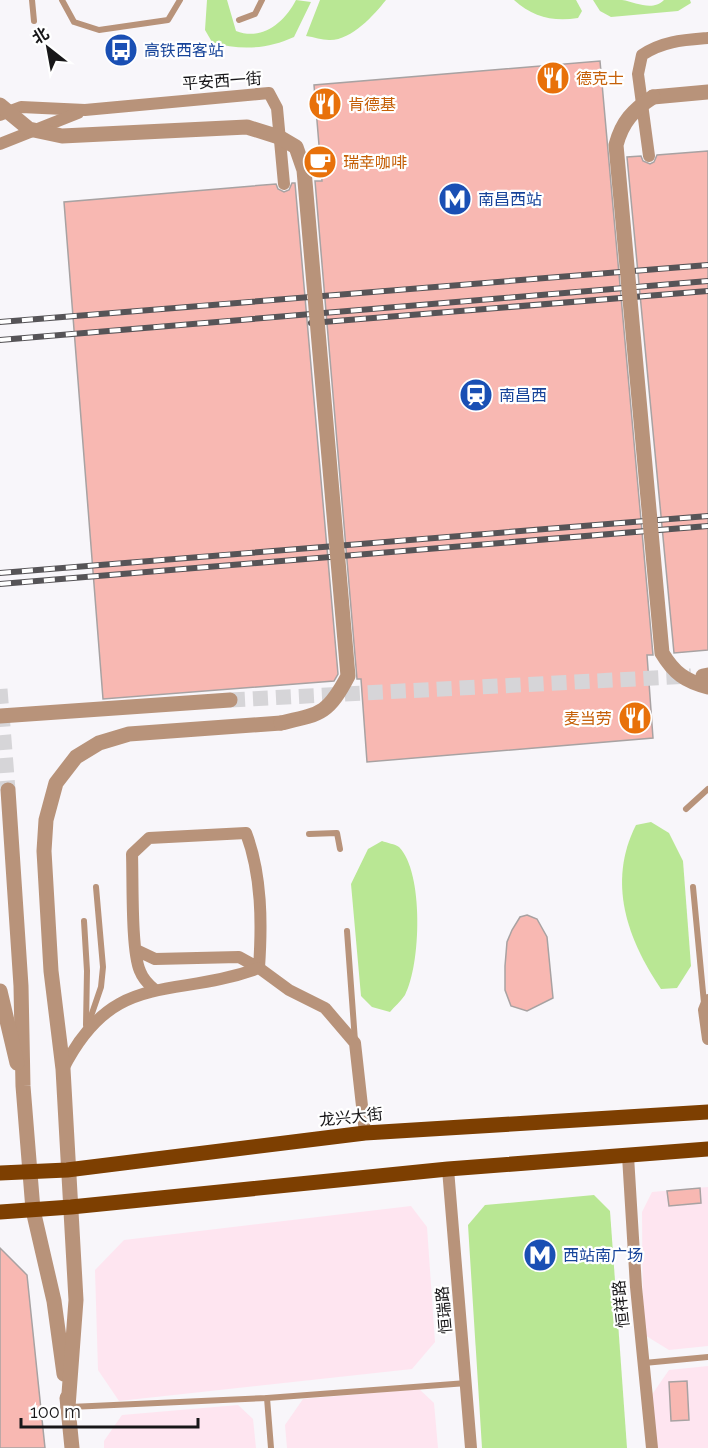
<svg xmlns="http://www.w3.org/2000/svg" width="708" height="1448" viewBox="0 0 708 1448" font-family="Raleway,'Noto Sans SC',sans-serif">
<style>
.commercial{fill:#fee5f0}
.green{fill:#b9e794}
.building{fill:#f8b8b2;stroke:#a8a2a2;stroke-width:1.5}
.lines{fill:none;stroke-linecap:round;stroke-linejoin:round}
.tertiary-tunnel{stroke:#d6d5d8;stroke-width:15;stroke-dasharray:15 8;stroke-linecap:butt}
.service{stroke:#b8937a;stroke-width:6}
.minor{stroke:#b8937a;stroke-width:12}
.tertiary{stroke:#b8937a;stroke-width:15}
.primary{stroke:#7d3f01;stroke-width:15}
.rail-casing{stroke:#565457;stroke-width:6}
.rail{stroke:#fff;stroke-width:4;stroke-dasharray:11;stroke-linecap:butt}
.tertiary-bridge{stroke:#b8937a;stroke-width:15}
.labels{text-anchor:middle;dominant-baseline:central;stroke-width:4.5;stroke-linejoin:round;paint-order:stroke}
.transit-label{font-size:16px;fill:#164399;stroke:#fff;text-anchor:start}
.food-label{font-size:16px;fill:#c56008;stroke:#fff;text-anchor:start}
.street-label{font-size:16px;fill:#181719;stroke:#fff}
</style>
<rect width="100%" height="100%" fill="#f8f6fa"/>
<g class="commercial">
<polygon points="708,1187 708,1346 669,1350 643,1334 642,1212 652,1192"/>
<polygon points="411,1206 427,1227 435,1342 412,1369 119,1401 98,1370 95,1270 124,1240"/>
<polygon points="708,1366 708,1448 655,1448 651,1396 669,1370"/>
<polygon points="419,1389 434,1403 438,1448 287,1448 285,1425 303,1399"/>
<polygon points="238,1405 253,1419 256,1448 104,1448 104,1441 122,1415"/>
</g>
<g class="green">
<path d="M207 0H227L236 31C262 41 284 23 296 0L311 2 294 37C268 49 240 51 212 42L205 30Z"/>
<path d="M320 0H386C374 15 351 41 329 40 322 40 314 37 306 36Z"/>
<path d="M514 0H576L582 11 578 18C553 22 533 17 514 0Z"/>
<path d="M593 0C602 0 613 0 622 0 636 2 652 12 664 0H690L691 3 678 11 611 17 600 11Z"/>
<path d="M651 822 669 833 683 861 691 966 677 988 661 989C627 939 607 882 636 825Z"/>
<path d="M382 841C387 843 395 844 399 847 424 872 421 965 405 995 401 1001 394 1007 390 1012L372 1007 361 996 351 884 368 849Z"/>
<polygon points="594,1195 610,1211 627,1448 482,1448 468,1225 485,1205"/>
</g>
<g class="building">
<polygon points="600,61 653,655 647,655 653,738 367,762 361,679 357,679 315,181 322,181 314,85"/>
<polygon points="708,151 708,650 674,653 627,157 641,156 643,161 650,164 654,162 657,155"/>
<polygon points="292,183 295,183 338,674 334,681 103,699 64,202 276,184 278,189 284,192 289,190"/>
<polygon points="527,915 537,919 547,937 553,998 527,1011 511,1006 505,990 505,966 507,942 512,930 520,917"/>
<polygon points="700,1188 701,1203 669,1206 667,1191"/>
<polygon points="0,1248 27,1275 45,1448 0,1448"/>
<polygon points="687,1381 689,1420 671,1421 669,1382"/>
</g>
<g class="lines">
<g class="tertiary-tunnel">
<polyline points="0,689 8,790"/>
<polyline points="230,700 691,676"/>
</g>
<g class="service">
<polyline points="32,0 34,21"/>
<polyline points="62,0 74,22 99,30 168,20 180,0"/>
<polyline points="239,20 255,14 262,0"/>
<polyline points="686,809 708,789"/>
<polyline points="309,834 337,833 340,849"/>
<polyline points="693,887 704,1003"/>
<polyline points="84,921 87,971 86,1025"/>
<polyline points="347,931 355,1041"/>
<polyline points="87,1028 101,987 103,967 96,887"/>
<polyline points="644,1363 708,1357"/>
<polyline points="267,1398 271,1448"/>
<polyline points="70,1407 267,1398 467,1383"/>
</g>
<g class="minor">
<polyline points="0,115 21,107 85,110 269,93 277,108 284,184"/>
<polyline points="0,144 78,113"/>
<path d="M649 156 638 74 642 55C663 41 684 40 708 38"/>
<path d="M136 950 155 959 239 957 259 968C262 924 262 875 246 833L149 838 132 854C133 880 131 951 140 971 143 979 148 984 154 989"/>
<polyline points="708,1000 704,1010 708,1039"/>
<path d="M63 1069C114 968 173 1000 259 968L289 990 325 1008 355 1043 365 1133"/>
<polyline points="628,1156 636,1287 652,1448"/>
<polyline points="448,1169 471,1448"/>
</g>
<g class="tertiary">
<polyline points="653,97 708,92"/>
<polyline points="703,676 708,675"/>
<polyline points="0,716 230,700"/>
<polyline points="8,790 21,986 23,1086 33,1210 54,1301 64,1374"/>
<polyline points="0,991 17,1063"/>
<polyline points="67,1398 72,1448"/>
<polyline points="68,1407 76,1300 63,1069 51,971 44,851 46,820 56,783 76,757 99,743 129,734 281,723"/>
</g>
<g class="primary">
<polyline points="0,1173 67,1170 365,1133 708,1112"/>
<polyline points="0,1212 71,1207 448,1169 708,1149"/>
</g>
<g class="rail-casing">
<g id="rail">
<polyline points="0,322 708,265"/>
<polyline points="311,323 708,291"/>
<polyline points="0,340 708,281"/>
<polyline points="0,573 708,516"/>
<polyline points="0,584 708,526"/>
</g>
</g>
<use href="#rail" class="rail"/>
<g class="tertiary-bridge">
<path d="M653 97C633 110 622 122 616 145L662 653C674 673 685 681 708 687"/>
<path d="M0 105 29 129 62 136 247 127 279 137 296 147 304 170 348 676C328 714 321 714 281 723"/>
</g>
</g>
<defs>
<g id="bus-disc" transform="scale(1.725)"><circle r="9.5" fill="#1a4fb4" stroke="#fff"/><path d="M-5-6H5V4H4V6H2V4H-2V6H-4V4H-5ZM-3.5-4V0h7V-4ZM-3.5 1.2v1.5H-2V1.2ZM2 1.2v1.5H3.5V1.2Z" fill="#fff"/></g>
<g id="restaurant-disc" transform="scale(1.725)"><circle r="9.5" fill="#e8710a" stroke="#fff"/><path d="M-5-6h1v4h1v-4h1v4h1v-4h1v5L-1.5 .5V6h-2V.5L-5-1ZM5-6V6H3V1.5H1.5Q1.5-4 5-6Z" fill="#fff"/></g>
<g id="cafe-disc" transform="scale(1.725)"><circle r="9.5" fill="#e8710a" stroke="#fff"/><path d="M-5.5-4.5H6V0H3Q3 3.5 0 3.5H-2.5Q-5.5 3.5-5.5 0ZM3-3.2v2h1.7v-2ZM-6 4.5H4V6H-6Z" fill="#fff"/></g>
<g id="metro-disc" transform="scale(1.725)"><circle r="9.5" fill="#1a4fb4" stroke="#fff"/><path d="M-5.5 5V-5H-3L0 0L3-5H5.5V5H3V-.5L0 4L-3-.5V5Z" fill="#fff"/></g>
<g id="station-disc" transform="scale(1.725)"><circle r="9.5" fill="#1a4fb4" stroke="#fff"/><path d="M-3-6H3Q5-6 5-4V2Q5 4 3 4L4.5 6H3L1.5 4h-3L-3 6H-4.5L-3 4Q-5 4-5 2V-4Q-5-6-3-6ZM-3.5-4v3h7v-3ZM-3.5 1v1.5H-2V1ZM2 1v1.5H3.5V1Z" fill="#fff"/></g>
</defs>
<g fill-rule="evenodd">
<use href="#bus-disc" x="121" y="50"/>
<use href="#restaurant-disc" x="553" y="78"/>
<use href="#restaurant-disc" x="325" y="104"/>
<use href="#cafe-disc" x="320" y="162"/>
<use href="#metro-disc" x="455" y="199"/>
<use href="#station-disc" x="476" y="395"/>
<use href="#restaurant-disc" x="635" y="718"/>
<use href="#metro-disc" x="540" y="1255"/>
</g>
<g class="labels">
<g class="transit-label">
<text x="144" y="50">高铁西客站</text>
<text x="478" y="199">南昌西站</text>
<text x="499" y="395">南昌西</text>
<text x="563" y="1255">西站南广场</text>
</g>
<g class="food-label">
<text x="576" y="78">德克士</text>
<text x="348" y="104">肯德基</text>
<text x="343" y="162">瑞幸咖啡</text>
<text x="612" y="718" text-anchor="end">麦当劳</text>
</g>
<g class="street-label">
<text transform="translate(222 81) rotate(-4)">平安西一街</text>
<text transform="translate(351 1117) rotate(-6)">龙兴大街</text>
<text transform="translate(621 1304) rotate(-96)">恒祥路</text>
<text transform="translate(444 1310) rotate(-95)">恒瑞路</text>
</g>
</g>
<g transform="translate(48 48) rotate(329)" stroke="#ffffff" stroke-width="4.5" paint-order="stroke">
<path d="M0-4.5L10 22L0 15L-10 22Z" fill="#181719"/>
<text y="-9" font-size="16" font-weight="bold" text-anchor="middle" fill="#181719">北</text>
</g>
<path d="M21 1418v9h177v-9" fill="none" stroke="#181719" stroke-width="3"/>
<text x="30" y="1418" font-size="18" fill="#181719" stroke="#ffffff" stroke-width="4.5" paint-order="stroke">100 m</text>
</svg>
